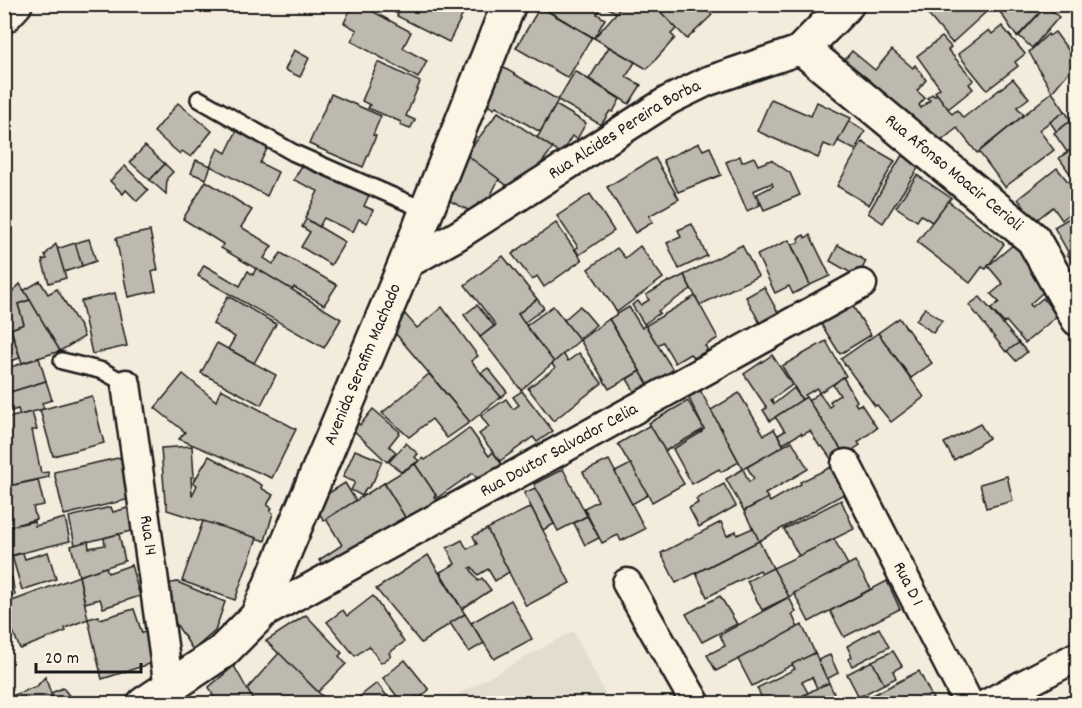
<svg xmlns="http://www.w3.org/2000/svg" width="1082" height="708" viewBox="0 0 1082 708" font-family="Dekko,sans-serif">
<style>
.built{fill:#e3ddcf}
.building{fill:#beb9ae;stroke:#1c1c1c;stroke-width:1.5}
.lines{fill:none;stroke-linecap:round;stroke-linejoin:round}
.lane-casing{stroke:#1c1c1c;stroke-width:20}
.street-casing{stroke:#1c1c1c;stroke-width:33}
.secondary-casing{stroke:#1c1c1c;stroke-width:38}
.lane{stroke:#fcf5e5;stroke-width:15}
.street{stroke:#fcf5e5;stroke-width:28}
.secondary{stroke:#fcf5e5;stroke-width:33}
.labels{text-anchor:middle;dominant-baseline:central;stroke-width:4.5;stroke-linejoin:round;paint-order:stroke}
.street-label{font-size:18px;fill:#1c1c1c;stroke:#fcf5e5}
</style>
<rect width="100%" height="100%" fill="#f3ecdd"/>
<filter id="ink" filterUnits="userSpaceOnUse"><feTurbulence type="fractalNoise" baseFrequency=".0167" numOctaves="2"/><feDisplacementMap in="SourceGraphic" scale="12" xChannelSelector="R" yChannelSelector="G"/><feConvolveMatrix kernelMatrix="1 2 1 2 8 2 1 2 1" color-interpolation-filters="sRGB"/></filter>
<g filter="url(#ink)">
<polygon class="built" points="573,631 610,703 442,703"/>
<g class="building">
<polygon points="353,4 359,4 411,32 403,48 427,61 418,78 351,41 357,30 344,23"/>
<polygon points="384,4 446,4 463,14 449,42 397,16 398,14 383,7"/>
<polygon points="536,4 602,4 597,14 605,19 594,38"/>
<polygon points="602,4 624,4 616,13"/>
<polygon points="624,4 653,4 677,28 671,34 675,38 647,69 594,38"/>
<polygon points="653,4 702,4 712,15 687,39"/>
<polygon points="919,4 979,4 985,13 952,43"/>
<polygon points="997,4 1042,4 1045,7 1017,37 996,6"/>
<polygon points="1046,6 1059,17 1032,48 1019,36"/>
<polygon points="540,7 592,37 568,78 516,48"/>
<polygon points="1002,26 1025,54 1015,62 1018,66 987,90 958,54 989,30 992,34"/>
<polygon points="1055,32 1077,62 1052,92 1029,52 1048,34 1049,36"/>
<polygon points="942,37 951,47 948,50 974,80 969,84 973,89 948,109 935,92 940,88 917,56"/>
<polygon points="609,47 635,62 626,77 641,85 629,104 589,79"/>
<polygon points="294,50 309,58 300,77 285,70"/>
<polygon points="892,50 913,68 915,65 926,80 917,91 925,98 919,105 921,108 930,100 927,98 932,94 934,96 937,94 952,114 957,110 963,118 1013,79 1029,98 1017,107 1024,115 977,153 957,128 936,145 907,119 911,116 869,80 864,85 840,65 852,51 875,70"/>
<polygon points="378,62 420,82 406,116 415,120 410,129 400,125 401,122 368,108 370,105 362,101"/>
<polygon points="499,65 558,100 540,132 496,106 494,109 482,102"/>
<polygon points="575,71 620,99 613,112 610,111 601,125 558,100"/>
<polygon points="1052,92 1065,111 1039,130 1054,150 1005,187 979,152"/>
<polygon points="331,94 381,116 373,135 376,136 363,167 309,144"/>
<polygon points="771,99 811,116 817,102 851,118 834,148 824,144 818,158 757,131"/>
<polygon points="178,103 212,131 191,157 182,151 180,154 154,132"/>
<polygon points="556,105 586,123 577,139 572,136 561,154 537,138"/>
<polygon points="1065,111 1071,121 1056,131 1050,122"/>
<polygon points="498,112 553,148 533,174 513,190 466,155"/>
<polygon points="849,121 865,131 855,150 838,141"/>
<polygon points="1071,121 1078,130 1078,145 1067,152 1054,133"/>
<polygon points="238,128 269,145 260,163 278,172 267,196 210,166 218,148 226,153"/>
<polygon points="862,142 895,161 869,205 837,186"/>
<polygon points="699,143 703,150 710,147 721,175 678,192 663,160"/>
<polygon points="1078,145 1078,185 1059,158"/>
<polygon points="145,146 165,164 150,180 130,162"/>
<polygon points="461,151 499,179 480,216 442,197"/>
<polygon points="902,155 920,165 883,223 868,213"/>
<polygon points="740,156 742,162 754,157 758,165 771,160 790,173 800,195 764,210 757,194 773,186 772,183 753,191 760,205 747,211 726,162"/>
<polygon points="655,158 679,199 649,216 653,222 635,233 607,187"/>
<polygon points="196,160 211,166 206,179 191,173"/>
<polygon points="165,164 173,172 167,178 166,194 150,180"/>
<polygon points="302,165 370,193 364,206 373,210 367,223 359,219 353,232 324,218 319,227 305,218 318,191 294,180"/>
<polygon points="125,166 148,190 137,201 126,190 123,194 110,181"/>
<polygon points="1057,168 1078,194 1078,207 1062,220 1053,207 1035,221 1018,199"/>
<polygon points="917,175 951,198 932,222 921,215 917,221 896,207"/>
<polygon points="206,181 252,210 241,227 272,246 264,258 273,264 281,253 337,285 324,305 294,287 292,290 221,248 223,244 183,219"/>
<polygon points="590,194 614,231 579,255 575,249 578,247 557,216"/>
<polygon points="948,201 1004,244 988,266 986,269 982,267 970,283 917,242"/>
<polygon points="1078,213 1078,268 1067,254 1068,252 1054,227"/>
<polygon points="306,219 345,242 331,265 301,247 310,232 302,227"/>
<polygon points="556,223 582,260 544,287 537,276 532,280 512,254"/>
<polygon points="692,224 707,256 679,269 667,243 681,237 678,230"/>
<polygon points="150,231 158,270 152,272 156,291 128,297 116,238"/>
<polygon points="804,235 805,238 810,235 830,276 810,285 792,245 799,242 798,238"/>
<polygon points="89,239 96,261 82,266 75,243"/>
<polygon points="789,240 810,285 793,294 789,286 775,293 757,255"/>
<polygon points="75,243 82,266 64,272 57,249"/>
<polygon points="56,244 66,278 49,283 42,260 47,259 45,255"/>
<polygon points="1014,244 1050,286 1030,304 1032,307 1043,298 1057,316 1025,343 1006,321 1004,323 991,309 999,302 991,294 1003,284 988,266"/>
<polygon points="742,245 758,276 700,305 684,275"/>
<polygon points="838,245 866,261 858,277 830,261"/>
<polygon points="640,246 663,278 617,312 588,269 617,248 625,258"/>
<polygon points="503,256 537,299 518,314 554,362 521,390 480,337 496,325 465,285"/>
<polygon points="204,265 240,286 248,271 253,275 256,268 341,319 324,348 198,276"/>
<polygon points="684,275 691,289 658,311 660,313 644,324 632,305 638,301 641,305 649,300 646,295 669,281 670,282"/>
<polygon points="40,281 48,294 57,289 81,328 84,337 60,351 23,291"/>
<polygon points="20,284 30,300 18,304 24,324 11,329 20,358 4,363 4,300"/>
<polygon points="764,287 781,318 762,327 746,297"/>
<polygon points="115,293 127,346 92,354 81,301"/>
<polygon points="228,296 276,324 254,363 228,349 235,337 213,324"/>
<polygon points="695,296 718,338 705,346 708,350 694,358 690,354 675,363 663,342 657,345 645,326"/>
<polygon points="980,297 1019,343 1006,352 969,305"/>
<polygon points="537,299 544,308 524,323 518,314"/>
<polygon points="30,300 60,351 22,363 11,329 24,324 18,304"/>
<polygon points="477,305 494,326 480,337 464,315"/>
<polygon points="852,305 871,335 840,354 821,324"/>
<polygon points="553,306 580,340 554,362 526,326"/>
<polygon points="580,306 596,325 579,339 564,320"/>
<polygon points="442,307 478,356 471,361 501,397 470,422 390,327 405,314 417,328"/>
<polygon points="629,307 642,328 645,325 675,373 649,386 609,319"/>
<polygon points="925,308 942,321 933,333 916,320"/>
<polygon points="899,318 932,363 911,378 878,333"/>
<polygon points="609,319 640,371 609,389 580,340"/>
<polygon points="878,333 924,397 891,422 877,405 875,406 841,359"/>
<polygon points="826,341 846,376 819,393 817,388 805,395 806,397 802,400 782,366"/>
<polygon points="217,343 276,375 261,405 201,373"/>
<polygon points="1019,343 1027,352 1016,361 1007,351"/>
<polygon points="579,353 602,383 553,421 528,388 555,368 552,364 563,354 568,361"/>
<polygon points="772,355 792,385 771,400 774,404 794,388 802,400 770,421 763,410 767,408 744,374"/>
<polygon points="39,358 46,381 4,394 4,369"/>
<polygon points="488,368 507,392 501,397 481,373"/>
<polygon points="640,371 649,386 636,394 627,379"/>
<polygon points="183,374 216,401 221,389 296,429 272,478 179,439 185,432 155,408"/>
<polygon points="429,374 470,422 447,438 432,419 409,437 382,413"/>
<polygon points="843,377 857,401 855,403 857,406 861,404 877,428 858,442 860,445 845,455 808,401 819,393 829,407 832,405 830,401 840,395 833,385"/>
<polygon points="46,381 52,400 42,403 44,409 20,415 18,409 4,413 4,394"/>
<polygon points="699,388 739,462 721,472 719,469 692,484 673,449 702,432 701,430 704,429 687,394"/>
<polygon points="522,391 553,431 537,442 533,437 500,461 479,434 489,427 481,416 506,399 513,409 519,405 513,397"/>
<polygon points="739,393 764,435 774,429 784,446 743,469 711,410"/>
<polygon points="92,396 104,443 53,456 40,410"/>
<polygon points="806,397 845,455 834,463 822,446 820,447 810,431 802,435 801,433 783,444 778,435 785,431 775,417"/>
<polygon points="688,401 704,429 665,451 649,423"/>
<polygon points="373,409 400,432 389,446 396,452 387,462 351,428 356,422 360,425"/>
<polygon points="32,412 37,430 32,430 41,473 48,472 49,477 4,487 4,419"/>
<polygon points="980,424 989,438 954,460 944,443"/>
<polygon points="650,425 684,484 652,502 618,444"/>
<polygon points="469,428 489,456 493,452 505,469 481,484 473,473 437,498 415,464 423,458 425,460"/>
<polygon points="792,441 808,469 765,494 768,498 744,511 726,479 743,469 749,482 754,479 747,467"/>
<polygon points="406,443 418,454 415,457 419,461 401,472 389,462"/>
<polygon points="192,446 194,477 191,477 192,496 197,485 193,483 209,456 262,485 261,488 273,495 267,505 272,508 270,511 273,513 265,541 167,510 167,503 165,502 161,448"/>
<polygon points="355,450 382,461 373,482 368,488 366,488 362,496 351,490 355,482 343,477"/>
<polygon points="123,457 130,499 64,515 54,472"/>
<polygon points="609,460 645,529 621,541 618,535 602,543 584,508 598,501 583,472"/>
<polygon points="415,464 436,495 434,497 442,509 412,529 384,483"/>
<polygon points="631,464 648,495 632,504 615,472"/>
<polygon points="831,467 844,494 759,541 744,511 768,498 770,502 801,484 800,482"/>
<polygon points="563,469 587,516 558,531 534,484"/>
<polygon points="1007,476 1013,501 986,508 980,484"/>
<polygon points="38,480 44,505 33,507 36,519 9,527 6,514 4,514 4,487"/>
<polygon points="345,483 356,501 324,521 317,509 323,505 319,499"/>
<polygon points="384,483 405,517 396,522 398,525 328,575 319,560 342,545 326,519"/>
<polygon points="724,484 736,506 699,527 689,508 698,503 696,499"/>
<polygon points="535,488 554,524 543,530 524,493"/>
<polygon points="841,500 854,529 799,556 784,529"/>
<polygon points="111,507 113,512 131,507 135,530 75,545 69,517"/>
<polygon points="531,507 570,583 526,606 487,529"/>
<polygon points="587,516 599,538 585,545 574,523"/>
<polygon points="65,518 70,541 9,556 4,537 4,528 34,521 35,526"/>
<polygon points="203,521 257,538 235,600 182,581"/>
<polygon points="721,522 727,536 736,531 737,535 753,528 759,541 676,583 661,553"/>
<polygon points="487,529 509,572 495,581 488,569 478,575 472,567 470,568 478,581 482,578 491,590 462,609 440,572 455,564 447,548 462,540 467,549 477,544 473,536"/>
<polygon points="119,534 125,561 79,576 71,546 88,541 89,548 105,545 104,538"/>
<polygon points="834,539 848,565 789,597 773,568"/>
<polygon points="759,541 773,568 762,574 760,570 707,597 696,573"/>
<polygon points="48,552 56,579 22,590 12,556 23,553 25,559"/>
<polygon points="428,555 465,614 421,643 376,589"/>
<polygon points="855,561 871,589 809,622 794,593"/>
<polygon points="131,565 140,596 103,608 100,599 85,603 79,576 106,567 108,573"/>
<polygon points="773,568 789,597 762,610 747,581"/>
<polygon points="79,576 88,619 65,628 66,631 20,649 4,609 4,604"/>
<polygon points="12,577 15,595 4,596 4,578"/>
<polygon points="887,581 900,609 844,637 830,611"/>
<polygon points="177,582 225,602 215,631 193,650 173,619 167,584"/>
<polygon points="373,596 404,642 389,653 391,656 381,663 369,646 355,656 327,622 343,610 347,616"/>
<polygon points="720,596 737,624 702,642 686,614"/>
<polygon points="789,597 796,612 792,614 798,628 716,671 707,655 725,646 720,635"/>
<polygon points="511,600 532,639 494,659 471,623"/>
<polygon points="134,609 142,633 149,631 156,662 102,679 88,619 99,616 100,619"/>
<polygon points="465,614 484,643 469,652 450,623"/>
<polygon points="306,615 342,653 339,656 346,664 318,692 266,641"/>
<polygon points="802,625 815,653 752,686 738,659"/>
<polygon points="879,628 889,647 852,666 848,659 852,657 847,646"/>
<polygon points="893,651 902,666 893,671 896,678 884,684 872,661"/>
<polygon points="279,653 318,692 331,704 255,704 247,689"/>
<polygon points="815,653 829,683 817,688 812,677 802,682 808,693 788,704 765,704 757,688 795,669 792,664"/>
<polygon points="830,655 838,673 827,679 818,660"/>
<polygon points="405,660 429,690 418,699 416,697 407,704 403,704 383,678"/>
<polygon points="872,661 884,684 859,697 847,674"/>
<polygon points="234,666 247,689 255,704 217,704 209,687"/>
<polygon points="919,671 933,699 924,704 856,704"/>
<polygon points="45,677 55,704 17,704 14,695 37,686"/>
<polygon points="377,683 393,704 365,704 359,697"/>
<polygon points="829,683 839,704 788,704 817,688"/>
<polygon points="63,688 76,704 55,704 51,693"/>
</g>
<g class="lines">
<g class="lane-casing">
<g id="lane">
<polyline points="199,99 294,153 427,211"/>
<polyline points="62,361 103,371 126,384"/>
</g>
</g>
<g class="street-casing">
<g id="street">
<path id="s1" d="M405 265 457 236 669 100 708 81 803 49"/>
<path id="s2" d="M126 384 169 688"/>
<path id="s3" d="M846 464 969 704"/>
<polyline points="627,583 696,704"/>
<path id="s4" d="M257 617 862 284"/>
<polyline points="987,704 1078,656"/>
</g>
</g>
<g class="secondary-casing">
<g id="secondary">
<path id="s5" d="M847 4 803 49 1033 239 1078 319"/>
<polyline points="4,16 15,4"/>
<path id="s6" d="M144 704 222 652 257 617 405 265 509 4"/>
</g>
</g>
<use href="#lane" class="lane"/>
<use href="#street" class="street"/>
<use href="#secondary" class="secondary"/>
</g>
</g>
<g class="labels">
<g class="street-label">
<text stroke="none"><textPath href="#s1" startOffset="258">Rua Alcides Pereira Borba</textPath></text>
<text stroke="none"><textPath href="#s5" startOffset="258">Rua Afonso Moacir Cerioli</textPath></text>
<text stroke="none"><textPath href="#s6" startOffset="417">Avenida Serafim Machado</textPath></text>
<text stroke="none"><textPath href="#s4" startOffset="345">Rua Doutor Salvador Celia</textPath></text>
<text stroke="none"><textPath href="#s2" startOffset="153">Rua 14</textPath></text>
<text stroke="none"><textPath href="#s3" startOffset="135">Rua D 1</textPath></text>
</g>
</g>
<rect width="1082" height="708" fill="none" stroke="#fcf5e5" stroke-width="24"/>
<rect x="12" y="12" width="1058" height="684" fill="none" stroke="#1c1c1c" stroke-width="2" filter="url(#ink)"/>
<path d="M36 663v9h105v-9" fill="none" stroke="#1c1c1c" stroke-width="3"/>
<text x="45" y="663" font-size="18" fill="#1c1c1c" stroke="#fcf5e5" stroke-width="4.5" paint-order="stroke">20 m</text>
</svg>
